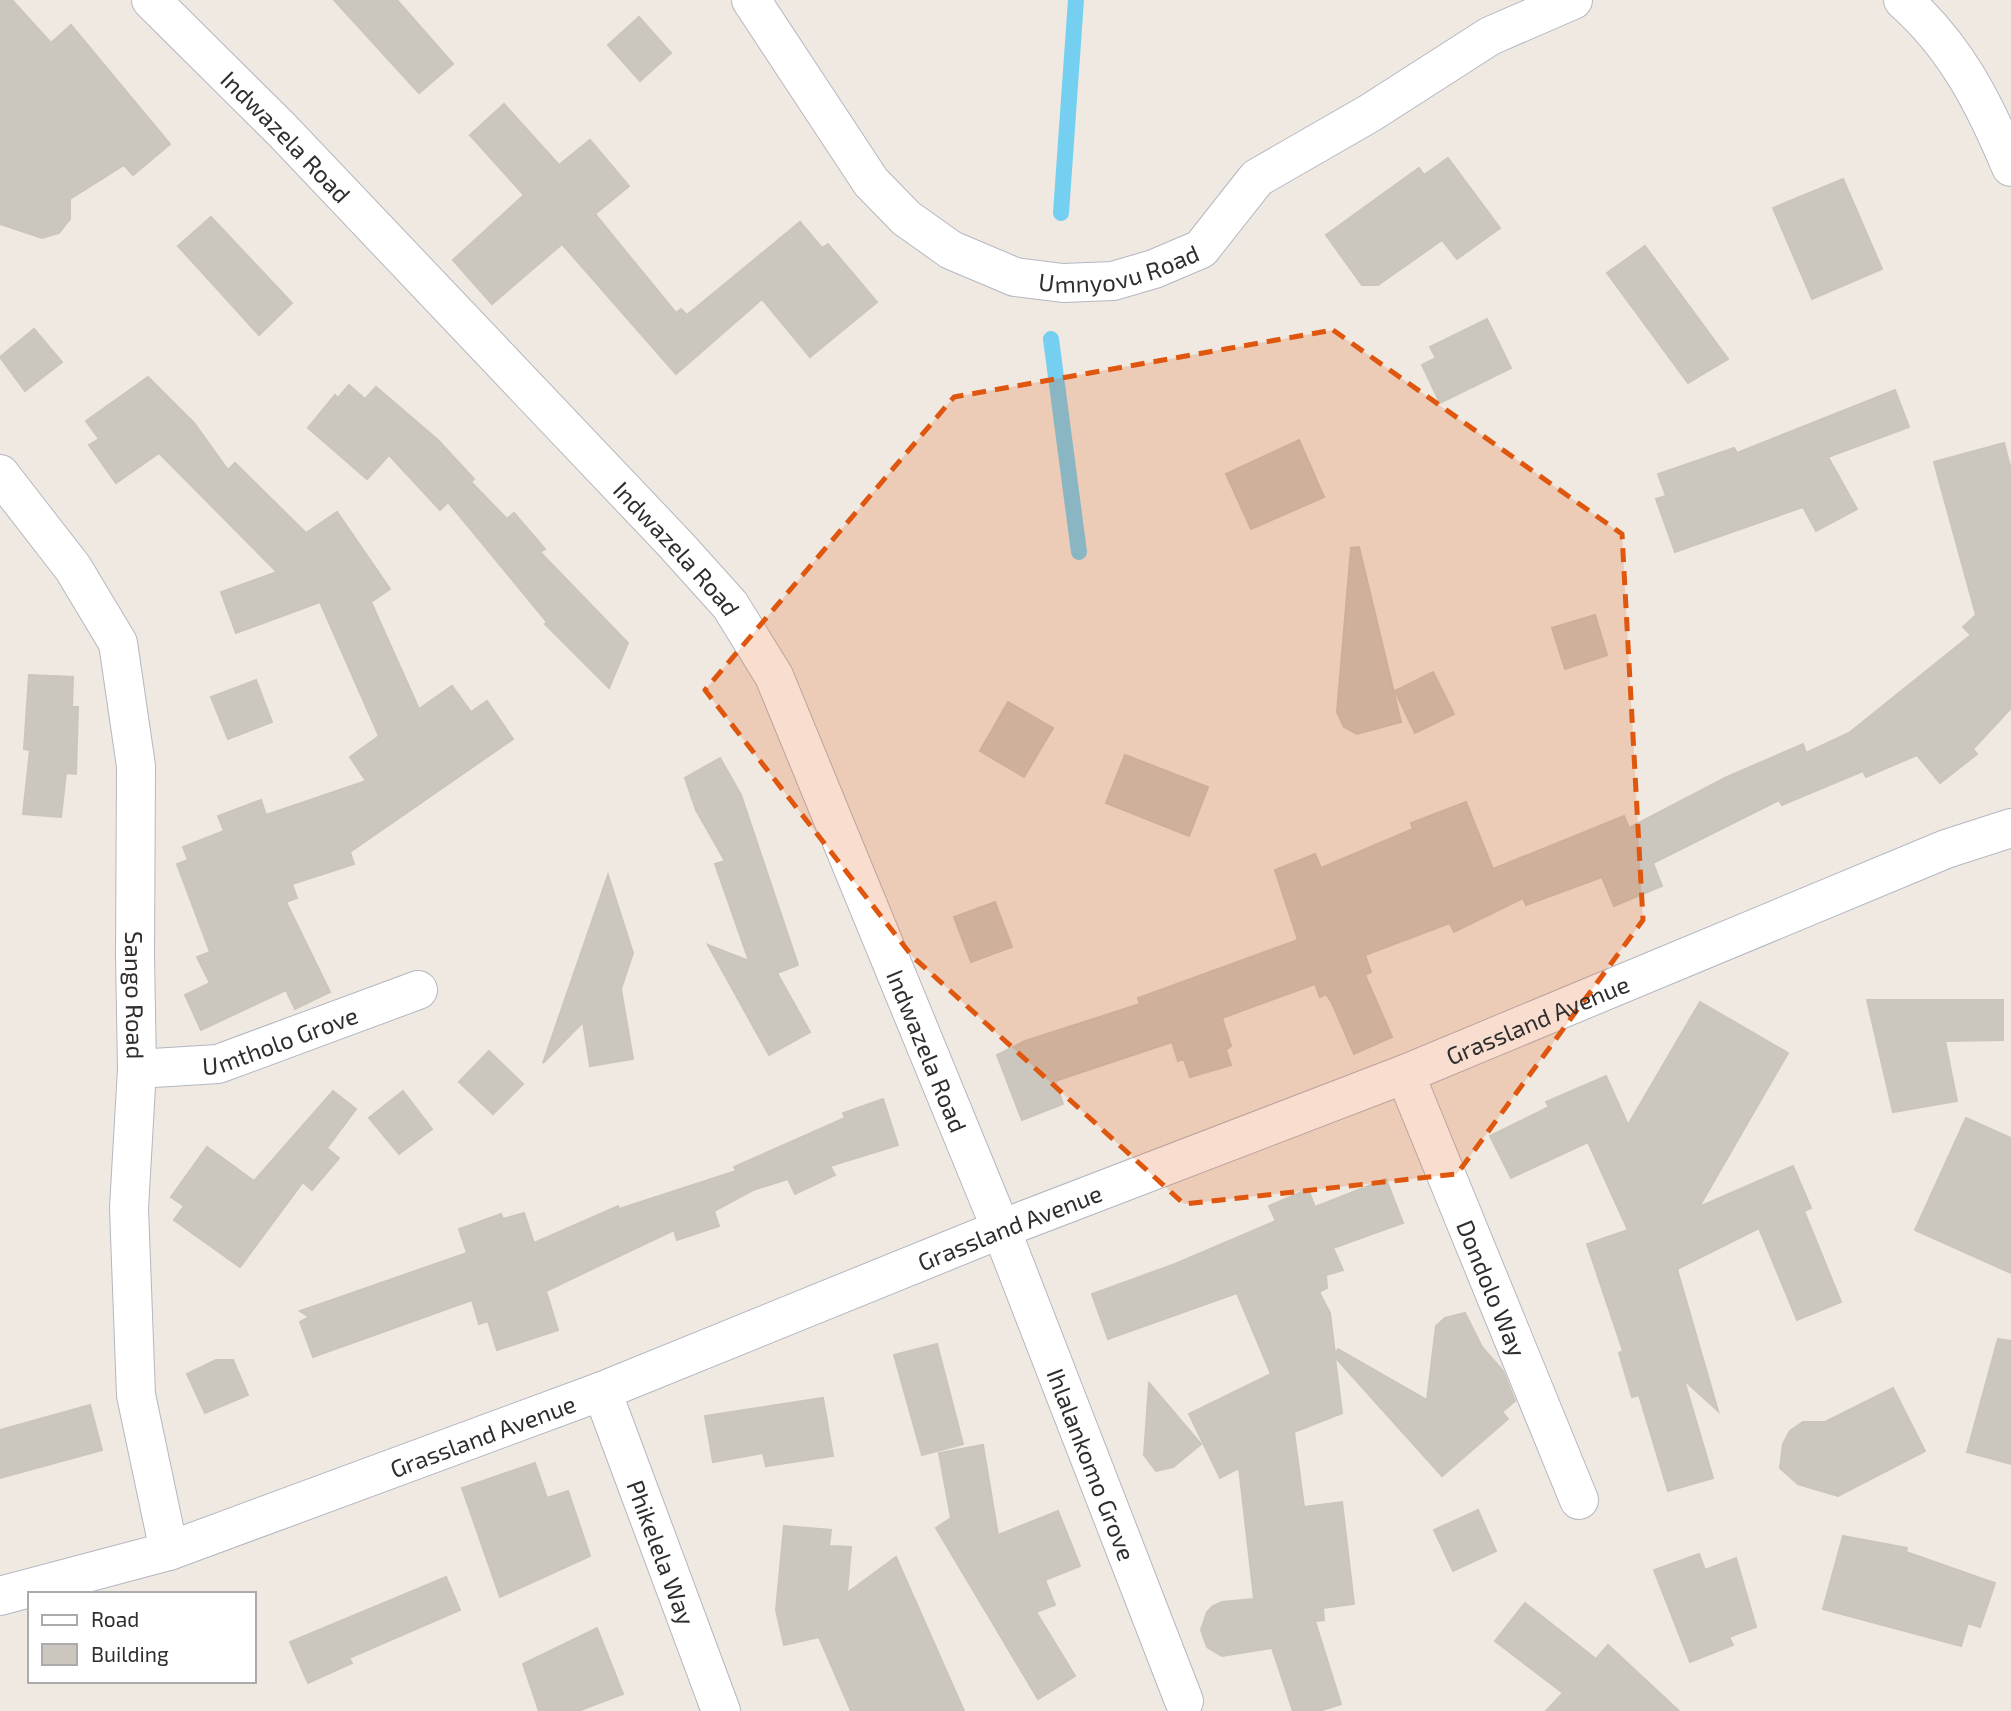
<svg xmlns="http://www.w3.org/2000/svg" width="2011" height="1711" viewBox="0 0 2011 1711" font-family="'Exo 2',sans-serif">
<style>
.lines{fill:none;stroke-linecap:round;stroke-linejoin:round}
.stream{stroke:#75cff0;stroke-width:16}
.building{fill:#cbc7bf;stroke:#cbc5ba;stroke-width:2}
.minor-casing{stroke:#b4b7c1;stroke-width:40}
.minor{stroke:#fff;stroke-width:38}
.marked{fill:#df570e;fill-opacity:0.2;stroke:#df570e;stroke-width:5;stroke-dasharray:14 9;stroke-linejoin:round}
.labels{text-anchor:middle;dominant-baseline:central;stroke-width:5;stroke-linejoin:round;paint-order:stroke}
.street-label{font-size:24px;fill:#2e2e2e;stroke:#fff}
</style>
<rect width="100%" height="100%" fill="#efe9e1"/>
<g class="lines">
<g class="stream">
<polyline points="1061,213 1076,0"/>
<polyline points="1051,339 1079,552"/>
</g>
</g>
<g class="building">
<polygon points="0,0 12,0 51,43 71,25 170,144 133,175 124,165 70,199 70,219 59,233 42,238 0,224"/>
<polygon points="334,0 397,0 453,64 419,93"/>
<polygon points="639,17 671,53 640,81 608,45"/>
<polygon points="504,104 559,165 590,140 629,186 595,214 676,313 681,309 687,315 800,222 822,248 828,244 877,302 810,357 762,299 676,374 562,244 492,304 453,260 524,195 470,135"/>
<polygon points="1448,158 1500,228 1457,259 1442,240 1378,285 1362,285 1326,235 1419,168 1424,175"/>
<polygon points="1843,179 1882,269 1812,299 1773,208"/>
<polygon points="211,217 292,303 259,335 178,246"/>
<polygon points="1645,246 1728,359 1688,383 1607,273"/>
<polygon points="1487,319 1511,368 1440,403 1422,365 1436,358 1430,347"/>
<polygon points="34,329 62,362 25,391 0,357"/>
<polygon points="148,377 194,423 228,470 235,463 306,533 337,512 390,589 371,602 419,709 452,686 471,712 487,701 513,739 350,852 354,864 292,884 297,898 286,902 330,992 295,1009 286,990 201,1030 185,995 210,983 197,957 210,952 177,864 188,860 183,847 224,831 218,816 261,800 266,815 366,781 350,757 379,736 320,602 236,633 221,592 277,572 159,453 116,483 89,445 99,439 86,421"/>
<polygon points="349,385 365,399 376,387 438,440 474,479 471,482 507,519 514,513 545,549 540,552 628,643 609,688 545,624 547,622 448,502 440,510 389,455 367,479 308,428 335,395 338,398"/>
<polygon points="1895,390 1909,427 1828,457 1857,509 1816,531 1803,507 1675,552 1656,499 1666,496 1658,474 1734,448 1737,453"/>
<polygon points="1299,440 1324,497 1251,529 1226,474"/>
<polygon points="2004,443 2011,470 2011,708 1973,749 1977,754 1940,783 1917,755 1866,777 1863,771 1782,805 1779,800 1653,863 1662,886 1614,906 1602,877 1526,905 1523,898 1454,932 1450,923 1365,955 1371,972 1365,975 1392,1037 1354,1054 1332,1003 1326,994 1320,997 1315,984 1222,1018 1231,1046 1226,1050 1231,1065 1190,1077 1184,1059 1178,1061 1172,1042 1055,1081 1063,1104 1022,1120 997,1055 1025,1041 1140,1004 1138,998 1298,940 1275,870 1315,854 1321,868 1413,829 1411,823 1466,802 1493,869 1624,816 1629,828 1727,777 1803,744 1806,753 1849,733 1971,635 1963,627 1976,615 1934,462"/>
<polygon points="1359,547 1401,722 1357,734 1344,727 1337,712 1351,548"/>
<polygon points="1595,615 1607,655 1565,669 1552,628"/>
<polygon points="1433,672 1454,714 1415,733 1395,691"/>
<polygon points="29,675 73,677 72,707 78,707 76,774 66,773 61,817 23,814 30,750 24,749"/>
<polygon points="256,680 272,722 228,739 211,697"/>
<polygon points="1008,702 1053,728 1024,777 980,751"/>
<polygon points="1125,755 1208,787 1189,836 1106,803"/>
<polygon points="720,758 741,795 798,965 777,973 810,1032 769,1055 708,945 749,961 715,864 725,861 696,810 685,778"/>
<polygon points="608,875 633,953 621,989 633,1059 590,1066 583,1022 543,1063"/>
<polygon points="995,902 1012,947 971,962 954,917"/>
<polygon points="1867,1000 2003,1000 2003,1040 1945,1041 1957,1101 1893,1112"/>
<polygon points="1700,1002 1788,1053 1699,1207 1793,1166 1811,1208 1804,1211 1841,1302 1797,1320 1759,1228 1677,1269 1718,1411 1684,1380 1713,1478 1668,1491 1639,1395 1632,1397 1619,1353 1623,1351 1587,1244 1628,1230 1588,1142 1511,1178 1490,1136 1549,1107 1546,1102 1606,1076 1628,1125"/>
<polygon points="489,1051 523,1084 493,1114 459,1082"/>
<polygon points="333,1091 356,1109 327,1148 339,1158 312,1190 303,1182 240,1267 174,1220 184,1206 171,1197 207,1147 254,1181"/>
<polygon points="403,1091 432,1129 399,1154 369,1118"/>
<polygon points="883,1099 898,1145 830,1166 835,1175 795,1194 788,1179 753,1190 714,1211 719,1226 677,1240 674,1230 546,1291 558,1330 497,1350 488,1321 479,1324 472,1300 313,1357 300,1322 309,1317 300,1311 467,1253 459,1229 501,1214 503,1219 524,1213 534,1243 618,1206 619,1209 736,1171 734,1167 845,1118 843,1113"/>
<polygon points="1966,1118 2011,1138 2011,1273 1915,1230"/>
<polygon points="1386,1179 1403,1223 1333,1248 1343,1270 1326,1275 1327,1288 1319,1292 1330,1313 1335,1354 1338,1349 1427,1400 1436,1326 1445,1318 1465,1313 1482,1347 1503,1371 1515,1401 1502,1412 1508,1419 1442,1476 1335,1357 1342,1413 1294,1432 1304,1507 1342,1502 1354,1604 1323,1608 1324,1620 1315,1621 1341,1704 1319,1711 1293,1711 1272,1648 1222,1656 1207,1647 1201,1630 1207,1612 1213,1606 1222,1602 1254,1599 1239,1468 1220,1478 1189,1414 1271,1374 1237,1293 1108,1339 1092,1294 1175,1264 1276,1221 1269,1206 1308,1189 1315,1207"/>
<polygon points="1998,1339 2011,1341 2011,1464 1967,1452"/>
<polygon points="937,1344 963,1444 922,1455 894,1355"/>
<polygon points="216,1360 233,1360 248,1395 205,1413 187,1374"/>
<polygon points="1149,1383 1201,1444 1173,1467 1156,1471 1144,1455"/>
<polygon points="1893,1388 1925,1451 1838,1496 1798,1484 1780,1468 1783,1444 1790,1431 1803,1422 1825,1422"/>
<polygon points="823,1398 833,1456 766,1466 763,1453 713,1462 705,1416"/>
<polygon points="90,1405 102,1450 0,1478 0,1430"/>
<polygon points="983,1445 998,1535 1058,1511 1080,1566 1045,1580 1055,1605 1036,1612 1075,1676 1038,1699 936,1528 951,1518 939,1453"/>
<polygon points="535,1463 547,1498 568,1491 590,1556 500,1597 462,1488"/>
<polygon points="1478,1510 1496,1551 1453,1571 1434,1530"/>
<polygon points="784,1526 831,1530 829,1546 851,1547 847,1593 896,1557 964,1711 851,1711 819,1637 784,1645 776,1610"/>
<polygon points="1843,1536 1907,1548 1906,1552 1995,1583 1980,1627 1968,1623 1961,1646 1823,1609"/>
<polygon points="1699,1554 1705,1570 1736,1558 1756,1627 1729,1637 1733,1645 1690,1662 1654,1570"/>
<polygon points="446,1577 460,1610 349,1658 352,1663 308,1683 290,1642"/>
<polygon points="1525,1603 1596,1659 1608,1645 1679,1711 1546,1711 1563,1693 1495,1641"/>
<polygon points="597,1628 623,1694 578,1711 539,1711 523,1664"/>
</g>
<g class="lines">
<g class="minor-casing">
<g id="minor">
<path id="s1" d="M151 0 282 130 676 545 730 605 774 676 1001 1229 1184 1701"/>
<path id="s2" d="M751 0 871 182 906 218 951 250 1015 277 1063 283 1113 281 1154 269 1201 249 1257 178 1370 113 1490 36 1573 0"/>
<path d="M1903 0C1956 47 1984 103 2011 167"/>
<path id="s3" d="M0 474 73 568 118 643 136 766 135 956 137 1069 129 1208 136 1395 169 1551"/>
<path id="s4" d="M137 1069 218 1064 418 990"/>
<path id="s5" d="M1405 1074 1579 1500"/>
<path id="s6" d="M602 1391 721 1711"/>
<path id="s7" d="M0 1596 169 1551 602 1391 1001 1229 1405 1074 1946 849 2011 828"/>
</g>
</g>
<use href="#minor" class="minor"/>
</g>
<path class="marked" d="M1333 330 1622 534 1643 920 1457 1174 1184 1204 912 956 705 690 954 397Z"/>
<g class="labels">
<g class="street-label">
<text stroke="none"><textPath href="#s1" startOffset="192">Indwazela Road</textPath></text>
<text stroke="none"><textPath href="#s2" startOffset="499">Umnyovu Road</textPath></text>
<text stroke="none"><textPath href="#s1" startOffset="760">Indwazela Road</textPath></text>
<text stroke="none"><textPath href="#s3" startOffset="560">Sango Road</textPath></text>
<text stroke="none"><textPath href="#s7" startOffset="1643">Grassland Avenue</textPath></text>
<text stroke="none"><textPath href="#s4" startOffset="147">Umtholo Grove</textPath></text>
<text stroke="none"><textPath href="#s1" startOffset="1326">Indwazela Road</textPath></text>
<text stroke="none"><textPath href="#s7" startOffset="1076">Grassland Avenue</textPath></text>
<text stroke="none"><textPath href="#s5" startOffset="231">Dondolo Way</textPath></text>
<text stroke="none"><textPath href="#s7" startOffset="509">Grassland Avenue</textPath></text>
<text stroke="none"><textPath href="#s1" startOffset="1771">Ihlalankomo Grove</textPath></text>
<text stroke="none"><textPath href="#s6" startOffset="172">Phikelela Way</textPath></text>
</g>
</g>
<rect x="28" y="1592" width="228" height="91" fill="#ffffff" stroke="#ababab" stroke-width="2"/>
<rect x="42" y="1615" width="35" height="10" fill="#ffffff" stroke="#ababab" stroke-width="2"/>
<text x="91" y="1627" font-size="21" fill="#2e2e2e">Road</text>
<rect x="42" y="1644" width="35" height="21" fill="#cbc7bf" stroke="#ababab" stroke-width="2"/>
<text x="91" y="1662" font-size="21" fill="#2e2e2e">Building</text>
</svg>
